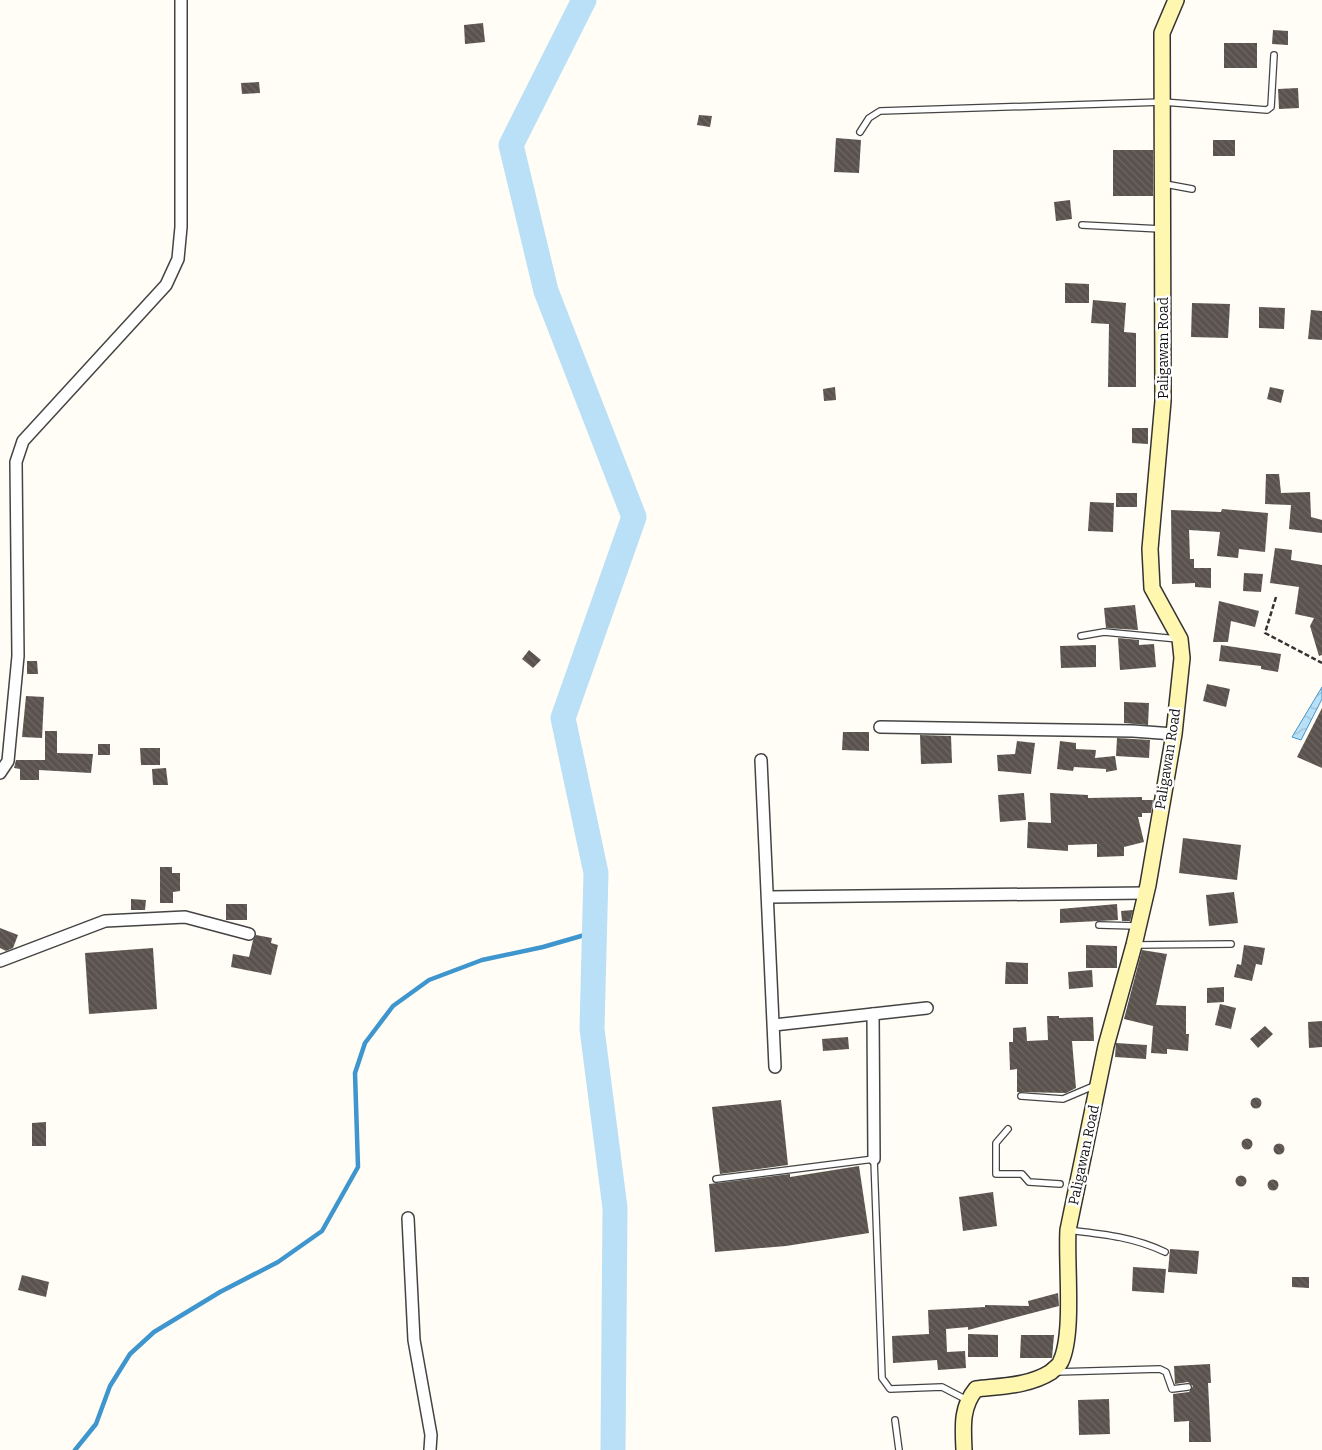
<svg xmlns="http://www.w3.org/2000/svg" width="1322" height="1450" viewBox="0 0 1322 1450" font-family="Bitter,serif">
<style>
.water{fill:url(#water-waves);stroke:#3f96cf}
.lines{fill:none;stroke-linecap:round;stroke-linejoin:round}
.stream{stroke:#3f96cf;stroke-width:4.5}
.river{stroke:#b9e0f7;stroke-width:25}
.building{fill:url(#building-back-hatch)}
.lane-casing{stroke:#444;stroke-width:8}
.street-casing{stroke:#444;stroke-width:14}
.secondary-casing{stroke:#333;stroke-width:18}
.path{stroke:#333;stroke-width:2.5;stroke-dasharray:5 2.5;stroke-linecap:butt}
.lane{stroke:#fff;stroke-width:5.5}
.street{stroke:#fff;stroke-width:11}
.secondary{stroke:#fff6b0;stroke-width:15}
.labels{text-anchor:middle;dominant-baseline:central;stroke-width:5;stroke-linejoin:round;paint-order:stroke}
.street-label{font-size:14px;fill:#111;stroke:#fff}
</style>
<defs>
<pattern id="water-waves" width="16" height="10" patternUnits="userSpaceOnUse" patternTransform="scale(1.25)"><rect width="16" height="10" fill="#b9e0f7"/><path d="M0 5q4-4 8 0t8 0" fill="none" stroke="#9ebfd3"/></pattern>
<pattern id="building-back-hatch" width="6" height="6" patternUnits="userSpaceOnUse" patternTransform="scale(1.25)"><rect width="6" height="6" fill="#5a524d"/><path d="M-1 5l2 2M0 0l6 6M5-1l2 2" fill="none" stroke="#6d6662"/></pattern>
</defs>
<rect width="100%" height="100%" fill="#fffdf5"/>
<polygon class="water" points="1322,687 1322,699 1301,740 1292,737"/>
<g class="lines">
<polyline class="stream" points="75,1450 96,1424 110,1386 130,1354 154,1332 220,1292 278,1262 322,1231 358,1167 355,1073 365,1043 393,1006 429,980 482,960 543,947 595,932"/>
<polyline class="river" points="584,0 511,145 546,291 634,517 563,718 596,873 592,1029 615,1208 613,1450"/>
</g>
<g class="building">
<polygon points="483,23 485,42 465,44 464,25"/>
<polygon points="1273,30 1288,31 1288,45 1272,44"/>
<rect x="1224" y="43" width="33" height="25"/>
<polygon points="259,82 260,93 242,94 241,83"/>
<polygon points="1298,88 1299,108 1279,109 1278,89"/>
<polygon points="699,115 712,116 710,127 697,125"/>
<polygon points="836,138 861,140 859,173 834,172"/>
<rect x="1213" y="140" width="22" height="16"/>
<rect x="1113" y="150" width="40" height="46"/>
<polygon points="1070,200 1072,219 1056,221 1054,202"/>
<polygon points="1065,283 1089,284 1089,303 1065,303"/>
<polygon points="1093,300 1126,303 1124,332 1136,333 1136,387 1108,387 1109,324 1091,323"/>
<polygon points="1192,303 1230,304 1228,338 1191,337"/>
<polygon points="1259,307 1285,308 1284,329 1259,328"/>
<polygon points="1311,310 1322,311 1322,340 1308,339"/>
<polygon points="835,387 836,400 824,401 823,389"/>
<polygon points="1270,387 1284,390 1281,403 1267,399"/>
<polygon points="1132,428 1148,428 1148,444 1132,443"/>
<polygon points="1266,474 1279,474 1281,493 1310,492 1311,517 1322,520 1322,533 1289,529 1291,505 1265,504"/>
<rect x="1116" y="493" width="21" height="14"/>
<polygon points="1090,502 1114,503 1113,532 1088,531"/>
<polygon points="1222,509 1268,513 1265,552 1239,549 1238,558 1217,556 1220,532 1189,530 1190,559 1194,559 1194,568 1211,568 1211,588 1195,587 1195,583 1172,584 1171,510 1221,512"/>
<polygon points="1275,548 1292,550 1291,560 1322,565 1322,655 1319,656 1310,626 1314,618 1295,614 1299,587 1270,583"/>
<polygon points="1244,573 1263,574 1261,592 1243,591"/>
<polygon points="1219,601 1259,611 1255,627 1231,621 1228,642 1213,642"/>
<polygon points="1135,605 1138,630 1106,628 1104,608"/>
<polygon points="1118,638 1139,640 1139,645 1154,644 1156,667 1120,670"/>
<polygon points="1096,645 1096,667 1061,668 1060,646"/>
<polygon points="1221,645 1281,654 1278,672 1261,669 1261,666 1219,661"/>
<polygon points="529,650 541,660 533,668 522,659"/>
<polygon points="27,661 37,661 38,674 27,674"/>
<polygon points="1207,684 1230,689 1226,707 1203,701"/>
<polygon points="26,696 44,697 42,738 22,737"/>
<polygon points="1124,702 1149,703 1148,725 1124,723"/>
<polygon points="1322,708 1322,768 1297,757"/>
<polygon points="45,731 57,731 57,753 93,754 91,773 39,770 39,780 20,780 20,769 14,768 16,760 45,760"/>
<polygon points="843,732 869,732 869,751 842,750"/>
<polygon points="920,735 951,736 952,763 921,764"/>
<polygon points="1117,738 1150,740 1149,758 1116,756"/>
<polygon points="1017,741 1035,743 1031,774 998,771 997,755 1015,754"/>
<polygon points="1060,741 1076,743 1076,749 1096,750 1095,758 1115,756 1117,770 1106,772 1106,769 1074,767 1073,771 1057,769"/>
<rect x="98" y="744" width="12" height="11"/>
<polygon points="140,748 160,748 160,765 141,765"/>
<polygon points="166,768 168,785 153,785 152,769"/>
<polygon points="1024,793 1026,820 1000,822 998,795"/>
<polygon points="1050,793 1088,795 1088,798 1142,797 1142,800 1153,800 1151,813 1142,813 1142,817 1138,817 1144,842 1124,847 1124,856 1097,857 1097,844 1068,845 1068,851 1027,848 1028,822 1051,823"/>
<polygon points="1183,838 1241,845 1237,880 1179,873"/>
<polygon points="160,867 172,867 172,873 180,873 180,891 173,892 173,903 160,903"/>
<polygon points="1234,892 1238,923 1209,926 1206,895"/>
<polygon points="131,899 146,900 145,910 131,910"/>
<rect x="226" y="904" width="21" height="16"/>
<polygon points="1117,904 1118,920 1060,923 1060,909"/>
<polygon points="1133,910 1130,921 1122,921 1121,911"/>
<polygon points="0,928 18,935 13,948 6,951 0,948"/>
<polygon points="256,935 272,938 271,943 278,945 271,975 231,967 233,954 249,957 253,940"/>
<polygon points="1086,945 1117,946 1117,968 1086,968"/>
<polygon points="1244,945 1265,948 1262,965 1256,964 1252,981 1234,977 1237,964 1241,965"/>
<polygon points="153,948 157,1009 89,1014 85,953"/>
<polygon points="1142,950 1167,954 1156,1005 1186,1006 1186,1034 1189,1034 1188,1051 1167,1049 1167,1054 1151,1053 1153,1026 1124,1019"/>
<polygon points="1006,962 1028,963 1028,984 1005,984"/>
<polygon points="1092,970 1093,987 1069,989 1068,972"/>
<polygon points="1224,987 1224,1002 1207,1003 1207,988"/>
<polygon points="1220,1004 1236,1008 1231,1029 1215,1025"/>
<polygon points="1047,1016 1059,1016 1059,1018 1093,1017 1094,1041 1072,1041 1076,1088 1066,1093 1017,1092 1017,1069 1010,1070 1009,1042 1013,1042 1013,1028 1026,1027 1027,1041 1048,1040"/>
<polygon points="1322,1021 1322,1047 1309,1048 1308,1022"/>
<polygon points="1265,1026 1273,1034 1258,1048 1250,1039"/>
<polygon points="848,1037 849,1049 823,1051 822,1039"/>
<polygon points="1116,1043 1147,1045 1146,1059 1115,1057"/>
<circle cx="1256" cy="1103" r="5.5"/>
<polygon points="781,1100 788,1165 720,1174 712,1107"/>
<polygon points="46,1122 46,1146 32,1146 32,1123"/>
<circle cx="1247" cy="1144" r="5.5"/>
<circle cx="1279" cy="1149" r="5.5"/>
<polygon points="859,1166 869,1233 786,1246 715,1252 709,1184 790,1174 790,1177"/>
<circle cx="1241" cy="1181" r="5.5"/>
<circle cx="1273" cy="1185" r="5.5"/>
<polygon points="993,1192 997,1226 963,1231 959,1197"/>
<polygon points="1170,1249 1199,1251 1197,1274 1168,1272"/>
<polygon points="1133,1267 1166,1269 1164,1293 1132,1291"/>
<polygon points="22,1275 49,1282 46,1297 18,1290"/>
<polygon points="1292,1277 1309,1277 1309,1288 1292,1287"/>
<polygon points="1058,1293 1059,1306 968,1330 968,1327 946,1329 947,1352 965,1351 966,1368 938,1370 937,1360 893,1363 892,1336 929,1334 928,1310 985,1307 985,1305 1029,1306 1028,1301"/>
<polygon points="968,1334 998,1335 998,1357 968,1357"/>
<polygon points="1021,1335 1054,1335 1052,1358 1020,1358"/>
<polygon points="1210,1364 1211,1383 1208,1383 1211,1442 1189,1442 1189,1421 1174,1422 1173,1394 1189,1392 1193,1386 1188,1382 1175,1384 1174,1366"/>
<polygon points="1109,1399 1110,1434 1079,1435 1078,1400"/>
</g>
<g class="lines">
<g class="lane-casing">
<g id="lane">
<polyline points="860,132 869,118 880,111 1163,102 1267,110 1271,107 1274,55"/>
<polyline points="1165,184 1192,189"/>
<polyline points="1082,225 1161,229"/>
<polyline points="1081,636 1104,632 1178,639"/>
<polyline points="1099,925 1137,926"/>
<polyline points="1136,945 1231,944"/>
<polyline points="1021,1096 1063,1099 1096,1085"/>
<polyline points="1008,1129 996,1143 996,1174 1022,1174 1029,1182 1060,1184"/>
<polyline points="716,1179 874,1159 882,1378 890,1389 942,1387 967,1400"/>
<path d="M1068 1230C1102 1234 1134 1237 1165 1252"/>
<polyline points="1055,1372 1160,1369 1166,1372 1172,1389 1188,1387"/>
<polyline points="895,1420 899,1450"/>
</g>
</g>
<g class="street-casing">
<g id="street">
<polyline points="880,727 1133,731 1174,734"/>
<polyline points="761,760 775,1067"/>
<polyline points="0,773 8,761 18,656 16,462 23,441 166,285 178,259 181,227 181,0"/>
<polyline points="769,897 1146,893"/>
<polyline points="0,961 105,921 185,917 249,934"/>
<polyline points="873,1014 874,1159"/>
<polyline points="774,1025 927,1008"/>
<polyline points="408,1218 414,1340 431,1435 430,1450"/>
</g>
</g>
<g class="secondary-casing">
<path id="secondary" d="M964 1450C963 1427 961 1407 976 1389 1001 1386 1029 1386 1051 1372 1054 1369 1060 1365 1061 1361 1074 1333 1066 1265 1068 1230L1106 1046 1134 945 1148 885 1174 734 1182 658 1180 639 1152 588 1150 549 1163 401 1162 33 1176 0"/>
</g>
<polyline class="path" points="1276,597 1265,633 1322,663"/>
<use href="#lane" class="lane"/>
<use href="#street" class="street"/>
<use href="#secondary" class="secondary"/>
</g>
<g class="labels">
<g class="street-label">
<text transform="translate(1163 348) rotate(-90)">Paligawan Road</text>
<text transform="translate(1168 759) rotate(-81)">Paligawan Road</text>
<text transform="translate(1084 1155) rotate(-78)">Paligawan Road</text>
</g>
</g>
</svg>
